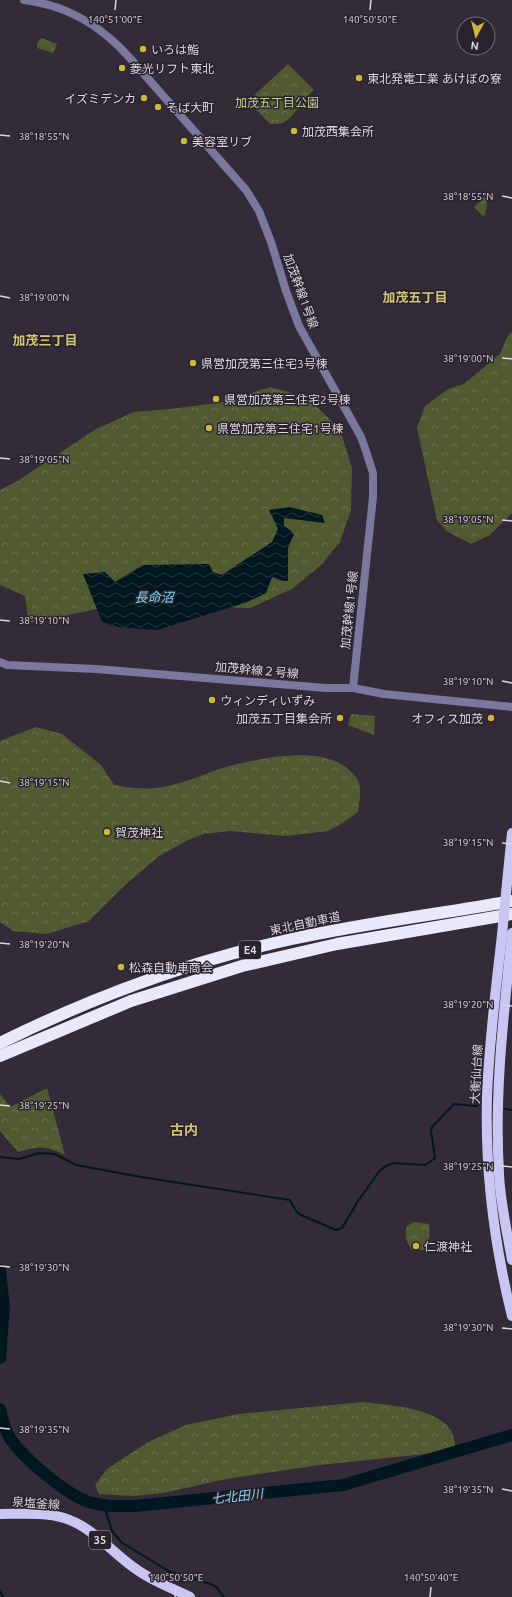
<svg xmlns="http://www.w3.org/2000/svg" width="512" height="1597" viewBox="0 0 512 1597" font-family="Ubuntu,'Noto Sans JP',sans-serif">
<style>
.forest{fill:url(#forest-crowns)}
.water{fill:url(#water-waves)}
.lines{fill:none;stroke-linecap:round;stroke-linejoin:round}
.stream{stroke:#00171f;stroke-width:2}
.river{stroke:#00171f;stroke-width:12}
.minor{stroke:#7c789d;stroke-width:8}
.major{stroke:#cac6f3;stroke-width:10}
.highway{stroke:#eae9fb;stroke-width:12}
.major-bridge{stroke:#cac6f3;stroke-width:10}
.ticks{fill:none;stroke:#ddd8e0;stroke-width:1.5}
.poi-dot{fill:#cdb938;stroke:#29222d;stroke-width:1.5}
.labels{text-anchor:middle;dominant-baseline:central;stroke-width:3;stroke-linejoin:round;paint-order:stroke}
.shield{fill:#29222d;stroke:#a7a1aa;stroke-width:1}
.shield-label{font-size:11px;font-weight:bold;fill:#ddd8e0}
.poi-label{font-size:12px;fill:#ddd8e0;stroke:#29222d;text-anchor:start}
.park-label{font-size:12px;fill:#c2d28d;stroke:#29222d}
.street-label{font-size:12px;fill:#ddd8e0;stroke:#29222d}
.neighbourhood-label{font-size:13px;font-weight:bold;fill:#d3c678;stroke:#29222d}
.water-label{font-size:13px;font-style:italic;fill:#7fd4f2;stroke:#29222d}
.quarter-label{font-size:14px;font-weight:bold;fill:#d3c678;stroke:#29222d}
.ticks-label{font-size:10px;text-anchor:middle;fill:#ddd8e0;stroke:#29222d;stroke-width:3;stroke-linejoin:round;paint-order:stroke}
</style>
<defs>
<pattern id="forest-crowns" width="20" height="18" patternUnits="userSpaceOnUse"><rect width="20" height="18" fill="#505930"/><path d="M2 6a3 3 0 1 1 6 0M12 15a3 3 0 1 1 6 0" fill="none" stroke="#69704e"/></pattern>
<pattern id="water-waves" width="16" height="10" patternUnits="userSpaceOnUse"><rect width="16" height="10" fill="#00171f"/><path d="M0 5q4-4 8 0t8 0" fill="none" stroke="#25383f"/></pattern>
</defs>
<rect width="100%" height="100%" fill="#332b38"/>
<g class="forest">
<polygon points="41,38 57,44 53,53 37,48 37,43"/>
<path d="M288 64 314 90 299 104 300 107C288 117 290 125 270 124L248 101Z"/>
<polygon points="487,195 487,206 484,217 474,207"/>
<polygon points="512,332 512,513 490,535 471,544 448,532 437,520 417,428 425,406 448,389 464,384 500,354 507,337"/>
<polygon points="270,387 292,393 314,404 340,429 352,468 351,510 340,542 321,565 292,589 250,608 194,606 97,609 29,623 25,596 0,585 0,490 19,480 96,429 134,412 171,409 224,402"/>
<polygon points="351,714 375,716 374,735 348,725"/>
<path d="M36 727 62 734 101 765 114 785C130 788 145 790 162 787 184 784 205 773 226 767 261 758 334 741 357 779 363 787 359 802 358 812L341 824 328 831 286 836 229 831 204 834 188 840 159 856 126 884 89 921 47 934 13 931 0 922V741Z"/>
<path d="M47 1088 65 1155C45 1145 40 1146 18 1152L0 1131V1094L10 1107Z"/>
<path d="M414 1222 429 1224C431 1234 429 1241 425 1250H412C406 1242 404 1236 407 1226Z"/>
<path d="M363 1402C388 1405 449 1408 454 1439 455 1443 456 1447 454 1451L320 1465 226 1479 163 1493 133 1496 99 1494 95 1485 106 1470 125 1457 150 1441 186 1425 238 1414Z"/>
</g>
<polygon class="water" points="289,507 322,515 325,523 284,518 284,525 294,534 288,548 288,581 283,581 272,577 266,593 245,603 157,630 118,627 102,622 83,574 105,572 115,582 143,565 209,564 213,572 222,575 272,542 278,529 269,510"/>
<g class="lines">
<g class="stream">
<polyline points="505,1109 512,1110"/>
<polyline points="0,1157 19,1159 39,1153 55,1154 76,1165 141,1177 290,1200 296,1211 301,1215 336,1230 342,1228 358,1201 378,1173 384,1167 393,1163 425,1165 435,1158 431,1131 432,1127 454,1104 477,1106"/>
<polyline points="0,1428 4,1425"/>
<polyline points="107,1506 106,1512 112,1531 121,1542 170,1572 211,1584 217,1588 224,1597"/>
<polyline points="0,1591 3,1597"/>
</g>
<g class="river">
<polyline points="0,1270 4,1308 0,1358"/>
<path d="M0 1409C2 1419 5 1430 10 1438 23 1458 67 1495 89 1502 104 1507 119 1506 135 1506L343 1485 512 1435"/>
</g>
<g class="minor">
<path d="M24 0C67 5 100 25 129 57L246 190 259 211 271 242 286 291 299 326 361 437 366 451 373 473V497L353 688"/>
<polyline points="0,662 7,665 96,669 326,688 353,688 384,694 512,707"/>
</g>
<g class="major">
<polyline points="507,883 512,833"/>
<path d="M512 933C504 1013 494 1093 499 1173 500 1202 507 1231 512 1260"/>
<path d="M502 935C496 988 489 1042 487 1096 485 1169 494 1244 512 1316"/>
<path d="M0 1514C19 1514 46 1512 64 1518 92 1526 112 1553 136 1569 152 1581 172 1588 190 1597"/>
</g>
<g class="highway">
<path d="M0 1043C93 997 190 961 292 939 365 923 439 914 512 901"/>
<polyline points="0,1056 131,1001 242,966 337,944 512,914"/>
</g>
<polyline class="major-bridge" points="502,935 507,883"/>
</g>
<path class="ticks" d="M115 10 116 0M370 10 371 0M0 135 10 136M502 196 512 198M0 296 10 298M502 358 512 359M0 458 10 459M502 520 512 521M0 620 10 621M502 681 512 683M0 781 10 783M502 843 512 844M0 943 10 944M502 1005 512 1006M0 1105 10 1106M502 1166 512 1167M0 1266 10 1267M502 1328 512 1329M0 1428 10 1429M502 1489 512 1491M175 1597 176 1587M430 1597 431 1587"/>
<g class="poi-dot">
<circle cx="143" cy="49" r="4"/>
<circle cx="122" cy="68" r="4"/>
<circle cx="359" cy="78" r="4"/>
<circle cx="144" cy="98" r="4"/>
<circle cx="158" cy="107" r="4"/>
<circle cx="294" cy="131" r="4"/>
<circle cx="184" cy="141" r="4"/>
<circle cx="193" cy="363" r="4"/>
<circle cx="216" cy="399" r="4"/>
<circle cx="209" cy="428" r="4"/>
<circle cx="212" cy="700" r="4"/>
<circle cx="340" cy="718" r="4"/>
<circle cx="491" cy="718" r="4"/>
<circle cx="107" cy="832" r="4"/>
<circle cx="121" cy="967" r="4"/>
<circle cx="416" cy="1246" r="4"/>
</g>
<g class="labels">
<g class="shield">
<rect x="239" y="941" width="22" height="18" rx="3"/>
<rect x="89" y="1531" width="22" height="18" rx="3"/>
</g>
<g class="shield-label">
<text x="250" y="950">E4</text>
<text x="100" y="1540">35</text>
</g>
<g class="poi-label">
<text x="151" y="49">いろは鮨</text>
<text x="130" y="68">菱光リフト東北</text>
<text x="367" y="78">東北発電工業 あけぼの寮</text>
<text x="136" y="98" text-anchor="end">イズミデンカ</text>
<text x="166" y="107">そば大町</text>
<text x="302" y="131">加茂西集会所</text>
<text x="192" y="141">美容室リブ</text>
<text x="201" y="363">県営加茂第三住宅3号棟</text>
<text x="224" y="399">県営加茂第三住宅2号棟</text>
<text x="217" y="428">県営加茂第三住宅1号棟</text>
<text x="220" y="700">ウィンディいずみ</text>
<text x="332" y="718" text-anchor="end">加茂五丁目集会所</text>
<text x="483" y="718" text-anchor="end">オフィス加茂</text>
<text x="115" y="832">賀茂神社</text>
<text x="129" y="967">松森自動車商会</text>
<text x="424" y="1246">仁渡神社</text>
</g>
<g class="park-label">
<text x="277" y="102">加茂五丁目公園</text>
</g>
<g class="street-label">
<text transform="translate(301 291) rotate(70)">加茂幹線1号線</text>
<text transform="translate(349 610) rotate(-84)">加茂幹線1号線</text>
<text transform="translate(257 670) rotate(5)">加茂幹線２号線</text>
<text transform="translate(305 923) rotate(-12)">東北自動車道</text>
<text transform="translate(476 1074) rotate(-87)">大衡仙台線</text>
<text transform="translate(36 1503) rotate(4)">泉塩釜線</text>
</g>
<g class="neighbourhood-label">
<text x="415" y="297">加茂五丁目</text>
<text x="45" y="340">加茂三丁目</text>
</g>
<g class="water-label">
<text x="154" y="597">長命沼</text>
<text transform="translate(237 1496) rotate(-6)">七北田川</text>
</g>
<g class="quarter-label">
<text x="184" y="1130">古内</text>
</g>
</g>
<g class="ticks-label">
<text x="115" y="23">140°51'00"E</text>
<text x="370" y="23">140°50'50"E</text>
<text x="44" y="140">38°18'55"N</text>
<text x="468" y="200">38°18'55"N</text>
<text x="44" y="301">38°19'00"N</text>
<text x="468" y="362">38°19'00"N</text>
<text x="44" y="463">38°19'05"N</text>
<text x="468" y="523">38°19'05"N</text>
<text x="44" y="624">38°19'10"N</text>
<text x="468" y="685">38°19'10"N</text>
<text x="44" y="786">38°19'15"N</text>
<text x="468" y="846">38°19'15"N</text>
<text x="44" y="948">38°19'20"N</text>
<text x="468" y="1008">38°19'20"N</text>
<text x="44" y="1109">38°19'25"N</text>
<text x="468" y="1170">38°19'25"N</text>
<text x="44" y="1271">38°19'30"N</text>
<text x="468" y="1331">38°19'30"N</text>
<text x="44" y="1433">38°19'35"N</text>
<text x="468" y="1493">38°19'35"N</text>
<text x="176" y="1581">140°50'50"E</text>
<text x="431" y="1581">140°50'40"E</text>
</g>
<g transform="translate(476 36) rotate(187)"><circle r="19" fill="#29222d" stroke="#716b75"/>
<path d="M0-3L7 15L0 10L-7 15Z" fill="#cdb938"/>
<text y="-6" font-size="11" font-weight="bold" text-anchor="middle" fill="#ddd8e0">N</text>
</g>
</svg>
